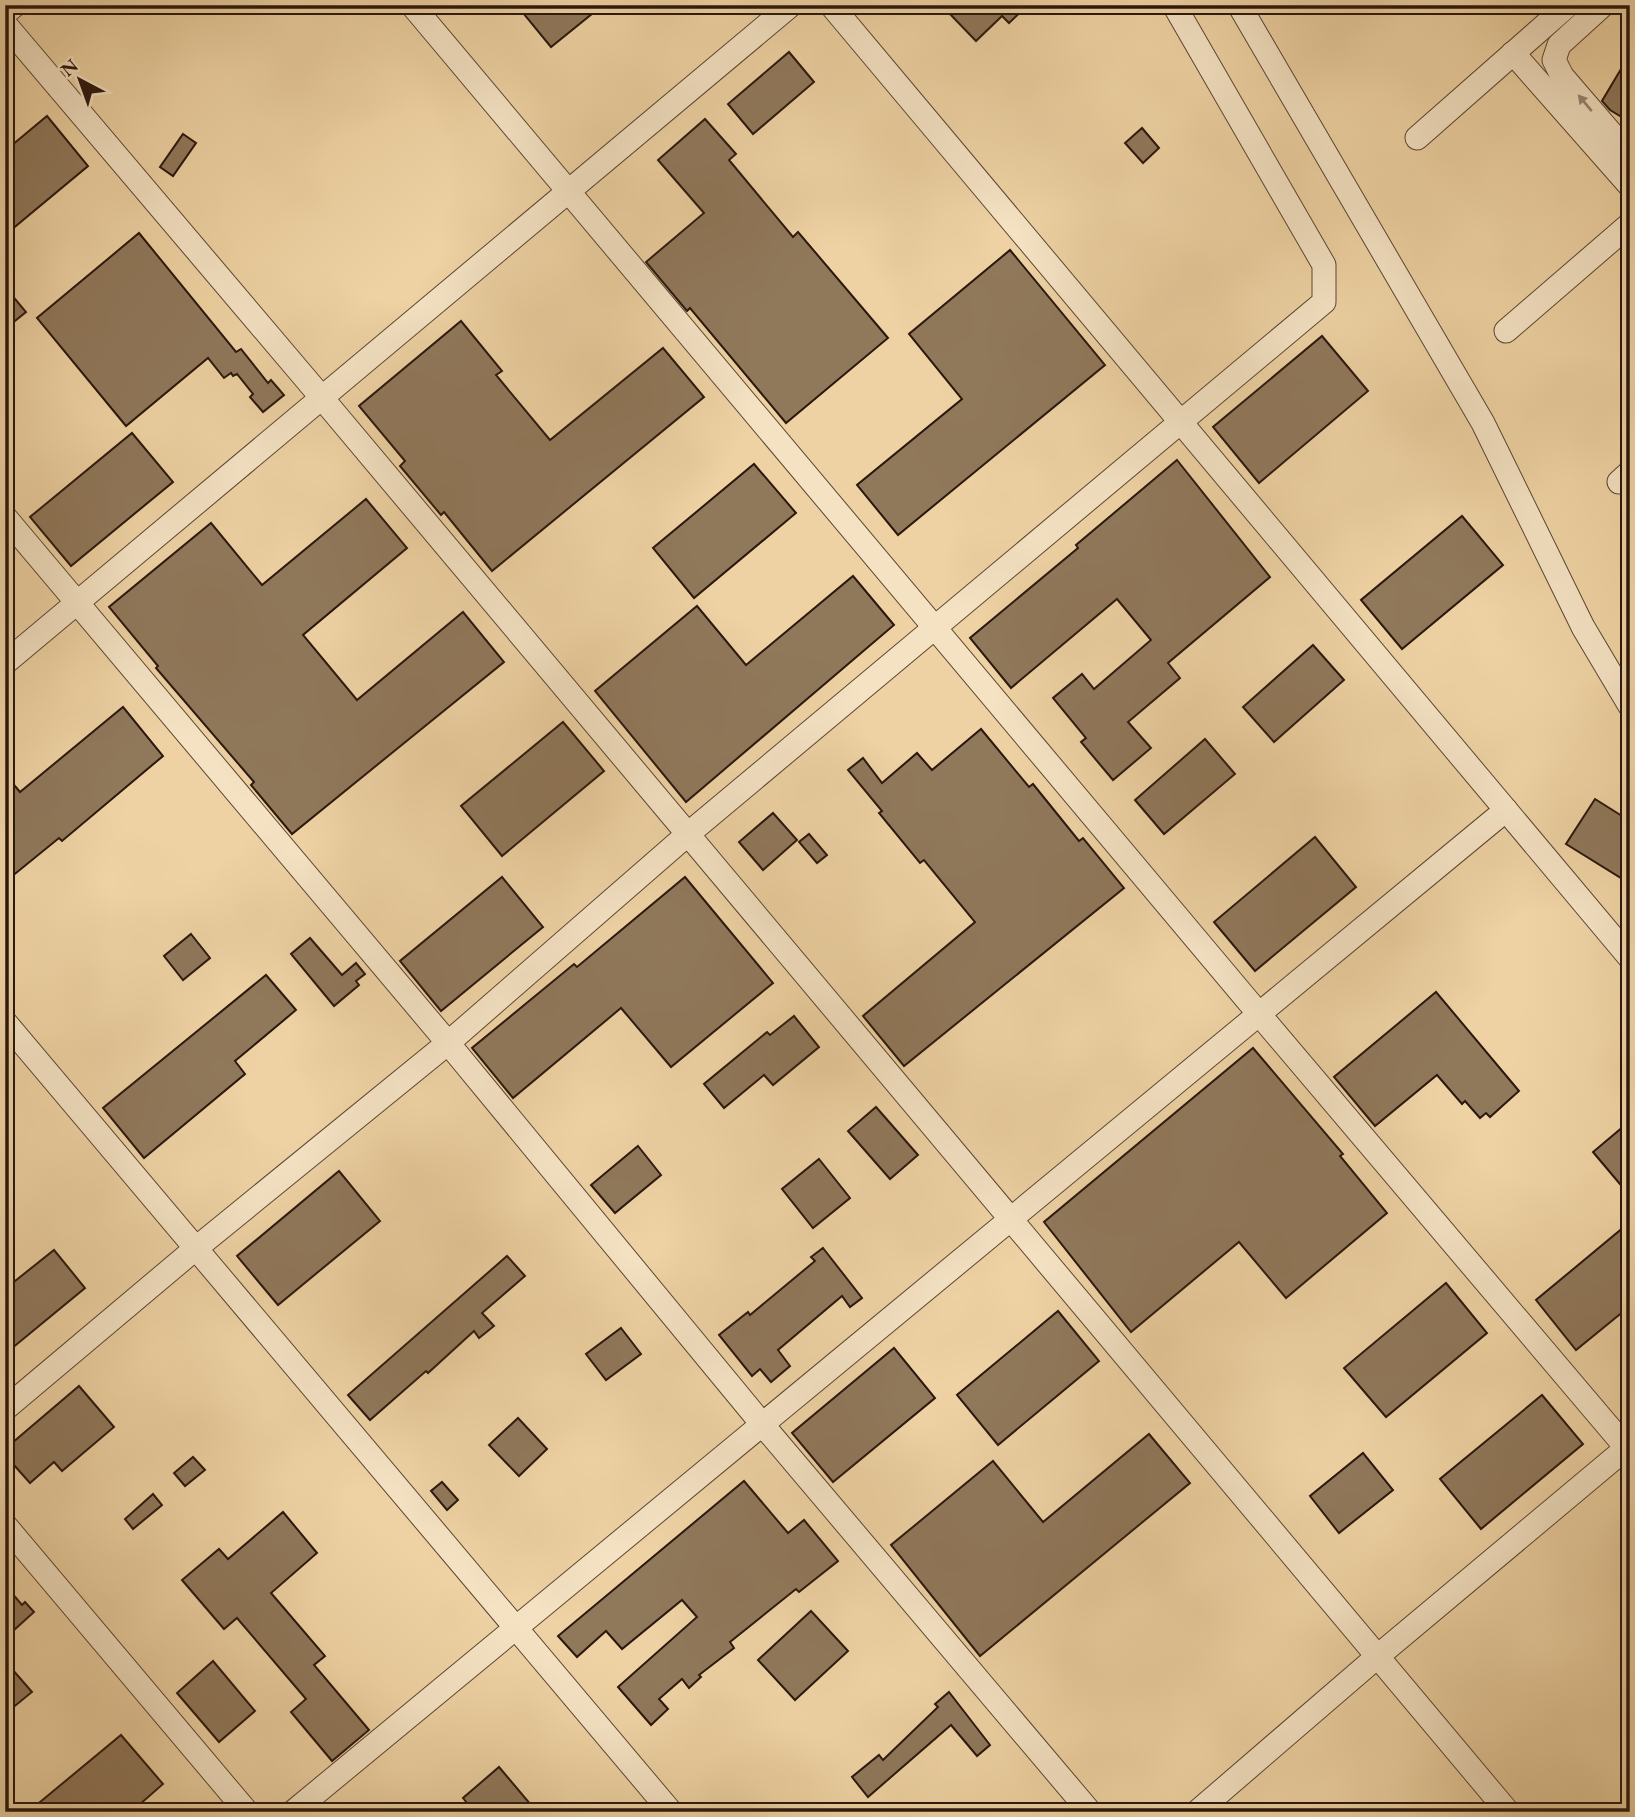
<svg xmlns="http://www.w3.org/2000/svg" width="1635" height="1817" viewBox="0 0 1635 1817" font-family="'EB Garamond',serif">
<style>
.building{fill:#90785b;stroke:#2b170e;stroke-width:2}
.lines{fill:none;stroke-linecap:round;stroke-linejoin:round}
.minor-casing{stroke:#5c4633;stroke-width:25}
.minor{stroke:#f4e2c3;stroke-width:23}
.oneway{fill:#9a8772}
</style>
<rect width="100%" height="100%" fill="#eed2a3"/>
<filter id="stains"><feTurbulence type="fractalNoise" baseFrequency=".00286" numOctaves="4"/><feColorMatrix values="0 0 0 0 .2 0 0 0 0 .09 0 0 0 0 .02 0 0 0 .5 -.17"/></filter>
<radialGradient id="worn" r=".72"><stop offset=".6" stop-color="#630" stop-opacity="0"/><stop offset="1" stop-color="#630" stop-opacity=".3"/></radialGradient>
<g class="building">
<polygon points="533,5 603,5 551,47 523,13"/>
<polygon points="955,5 1028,5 1009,23 1002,16 976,41 948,12"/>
<polygon points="789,52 814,82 753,134 728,104"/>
<polygon points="1630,54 1630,122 1610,110 1602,101"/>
<polygon points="47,116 88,166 5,235 5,151"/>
<polygon points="705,119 736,154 729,160 793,237 798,232 888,338 786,423 690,308 687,311 646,262 704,213 658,160"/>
<polygon points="1142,128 1159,148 1143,163 1125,143"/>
<polygon points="183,134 196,143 173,176 160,167"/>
<polygon points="139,233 236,352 241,349 268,383 271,380 284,395 263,412 250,397 253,394 237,374 233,376 231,373 224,378 208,358 126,426 37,318"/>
<polygon points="1010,250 1105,365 898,535 857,485 962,399 909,334"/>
<polygon points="5,287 26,312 5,329"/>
<polygon points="461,321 502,371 496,375 550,440 663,348 704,397 492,571 444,512 441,515 400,466 405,461 359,406"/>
<polygon points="1322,336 1368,391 1259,483 1213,427"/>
<polygon points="132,433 173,482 71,566 30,517"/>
<polygon points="1177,460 1270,577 1168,663 1180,678 1128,722 1151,748 1113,780 1081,742 1086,738 1053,698 1082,674 1094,689 1151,640 1117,599 1011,688 970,638 1078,548 1076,545"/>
<polygon points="754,464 796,513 694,598 653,548"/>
<polygon points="366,499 407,548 303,635 357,700 463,612 504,662 292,834 251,785 254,782 156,668 158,666 109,607 211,523 262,585"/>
<polygon points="1462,516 1503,565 1402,649 1361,600"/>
<polygon points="853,576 894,625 686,802 595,691 697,606 746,665"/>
<polygon points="1313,645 1344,680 1274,742 1243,707"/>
<polygon points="123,707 163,756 62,841 59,838 5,882 5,774 20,792"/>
<polygon points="563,722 604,771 502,856 461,806"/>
<polygon points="981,729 1029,787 1033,784 1079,841 1083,838 1124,888 904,1066 863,1016 975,922 924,860 920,863 879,813 882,811 848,770 863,758 882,783 917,753 932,770"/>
<polygon points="1205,739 1235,774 1164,834 1135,800"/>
<polygon points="1595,799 1630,821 1630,863 1621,878 1566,844"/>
<polygon points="773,813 797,840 763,870 739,842"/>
<polygon points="809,834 827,855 817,863 799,842"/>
<polygon points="1315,837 1356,887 1255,971 1214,922"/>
<polygon points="502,877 543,927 441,1011 400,961"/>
<polygon points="685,877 773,983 671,1067 621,1008 513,1098 472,1048 574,964 577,967"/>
<polygon points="191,934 210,958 183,980 164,956"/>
<polygon points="310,938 342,975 356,963 365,974 356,981 359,985 334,1006 291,954"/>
<polygon points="266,975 296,1010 235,1061 245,1074 144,1158 103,1108"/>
<polygon points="1436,992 1519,1091 1490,1117 1486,1113 1480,1118 1465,1101 1462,1104 1437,1075 1375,1126 1334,1077"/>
<polygon points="794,1016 819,1047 773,1085 764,1075 724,1108 704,1084 767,1032 770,1035"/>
<polygon points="1253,1048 1343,1154 1340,1156 1387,1213 1286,1298 1239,1242 1131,1332 1044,1222"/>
<polygon points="876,1107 918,1155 890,1179 848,1131"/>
<polygon points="1630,1121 1630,1196 1593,1152"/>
<polygon points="638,1146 661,1175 615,1213 591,1185"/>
<polygon points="819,1159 850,1198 813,1228 782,1189"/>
<polygon points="339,1171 380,1221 278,1305 237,1256"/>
<polygon points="1630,1222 1630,1306 1576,1350 1536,1300"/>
<polygon points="823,1248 862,1298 850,1307 842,1296 778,1350 790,1366 771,1382 760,1369 752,1376 719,1335 748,1312 750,1315 815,1261 811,1257"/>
<polygon points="54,1250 85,1288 5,1354 5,1289"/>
<polygon points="507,1256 525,1276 482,1313 494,1326 479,1338 474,1331 428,1373 426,1371 370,1420 348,1395"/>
<polygon points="1446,1283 1487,1333 1386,1417 1344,1368"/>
<polygon points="1058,1311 1099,1361 998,1445 957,1395"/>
<polygon points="621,1328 641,1354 606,1380 586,1354"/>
<polygon points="894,1348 935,1398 833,1482 792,1433"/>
<polygon points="79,1386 114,1427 62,1471 54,1462 30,1483 5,1455 5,1449"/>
<polygon points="1542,1395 1583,1444 1481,1529 1440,1479"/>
<polygon points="518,1418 547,1449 519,1476 489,1445"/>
<polygon points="1149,1434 1190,1483 980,1656 891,1545 993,1461 1043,1522"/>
<polygon points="1363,1453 1393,1490 1339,1533 1310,1496"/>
<polygon points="193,1457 205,1470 185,1486 174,1473"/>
<polygon points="744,1481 788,1533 804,1520 838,1561 799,1592 796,1589 730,1642 734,1648 699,1675 701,1677 689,1688 682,1679 659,1699 668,1709 651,1725 618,1687 697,1617 682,1600 622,1649 606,1631 577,1657 558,1636"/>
<polygon points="442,1482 458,1500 447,1510 431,1491"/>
<polygon points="153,1494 162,1505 133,1529 125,1519"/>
<polygon points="283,1512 317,1553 271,1593 325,1656 314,1665 369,1730 332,1761 291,1712 306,1699 237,1618 224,1629 182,1580 219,1549 228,1559"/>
<polygon points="5,1585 22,1605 25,1602 34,1612 14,1630 5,1621"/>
<polygon points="811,1611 848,1651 795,1700 758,1660"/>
<polygon points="5,1661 32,1692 5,1714"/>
<polygon points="213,1661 255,1711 219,1742 177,1693"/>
<polygon points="949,1692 990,1745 977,1756 951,1725 868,1797 852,1777 879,1755 883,1760 938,1707 935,1704"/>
<polygon points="121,1735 163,1784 131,1812 28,1812"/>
<polygon points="499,1767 537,1812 474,1812 463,1798"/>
</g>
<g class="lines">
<g class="minor-casing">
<g id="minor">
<polyline points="412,5 1259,1014 1630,1452"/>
<polyline points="831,5 1630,958"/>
<polyline points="1239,5 1483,423 1583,627 1630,706"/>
<polyline points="1603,5 1559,45 1554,60 1562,76 1630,155"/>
<polyline points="5,13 15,5"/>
<polyline points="5,24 322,398 1508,1812"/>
<polyline points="1513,53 1630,186"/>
<polyline points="1417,138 1568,5"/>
<polyline points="1506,331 1630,224"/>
<polyline points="1619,482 1630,472"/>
<polyline points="5,517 448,1043 762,1424 1090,1812"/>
<polyline points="5,663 791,5"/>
<polyline points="5,1022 671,1812"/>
<polyline points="5,1409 195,1249 448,1043 688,834 1324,302 1324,265 1174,5"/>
<polyline points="5,1525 247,1812"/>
<polyline points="293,1812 1506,810"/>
<polyline points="1197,1812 1378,1656 1630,1445"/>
</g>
</g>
<use href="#minor" class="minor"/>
</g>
<defs><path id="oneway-solid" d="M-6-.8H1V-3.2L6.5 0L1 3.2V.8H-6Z" transform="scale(1.75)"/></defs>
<use class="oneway" href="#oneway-solid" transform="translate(1585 103) rotate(-130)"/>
<rect width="1635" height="1817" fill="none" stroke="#eed2a3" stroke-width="28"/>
<rect x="7" y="7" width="1621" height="1803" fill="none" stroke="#2b170e" stroke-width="3.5"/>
<rect x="14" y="14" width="1607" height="1789" fill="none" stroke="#2b170e" stroke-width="2"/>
<g transform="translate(80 80) rotate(319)" stroke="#f4e2c3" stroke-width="5" paint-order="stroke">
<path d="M0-5L12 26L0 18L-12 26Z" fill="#2b170e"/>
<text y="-10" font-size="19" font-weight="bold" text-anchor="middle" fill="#2b170e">N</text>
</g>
<rect width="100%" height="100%" filter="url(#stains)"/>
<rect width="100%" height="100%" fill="url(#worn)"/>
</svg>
